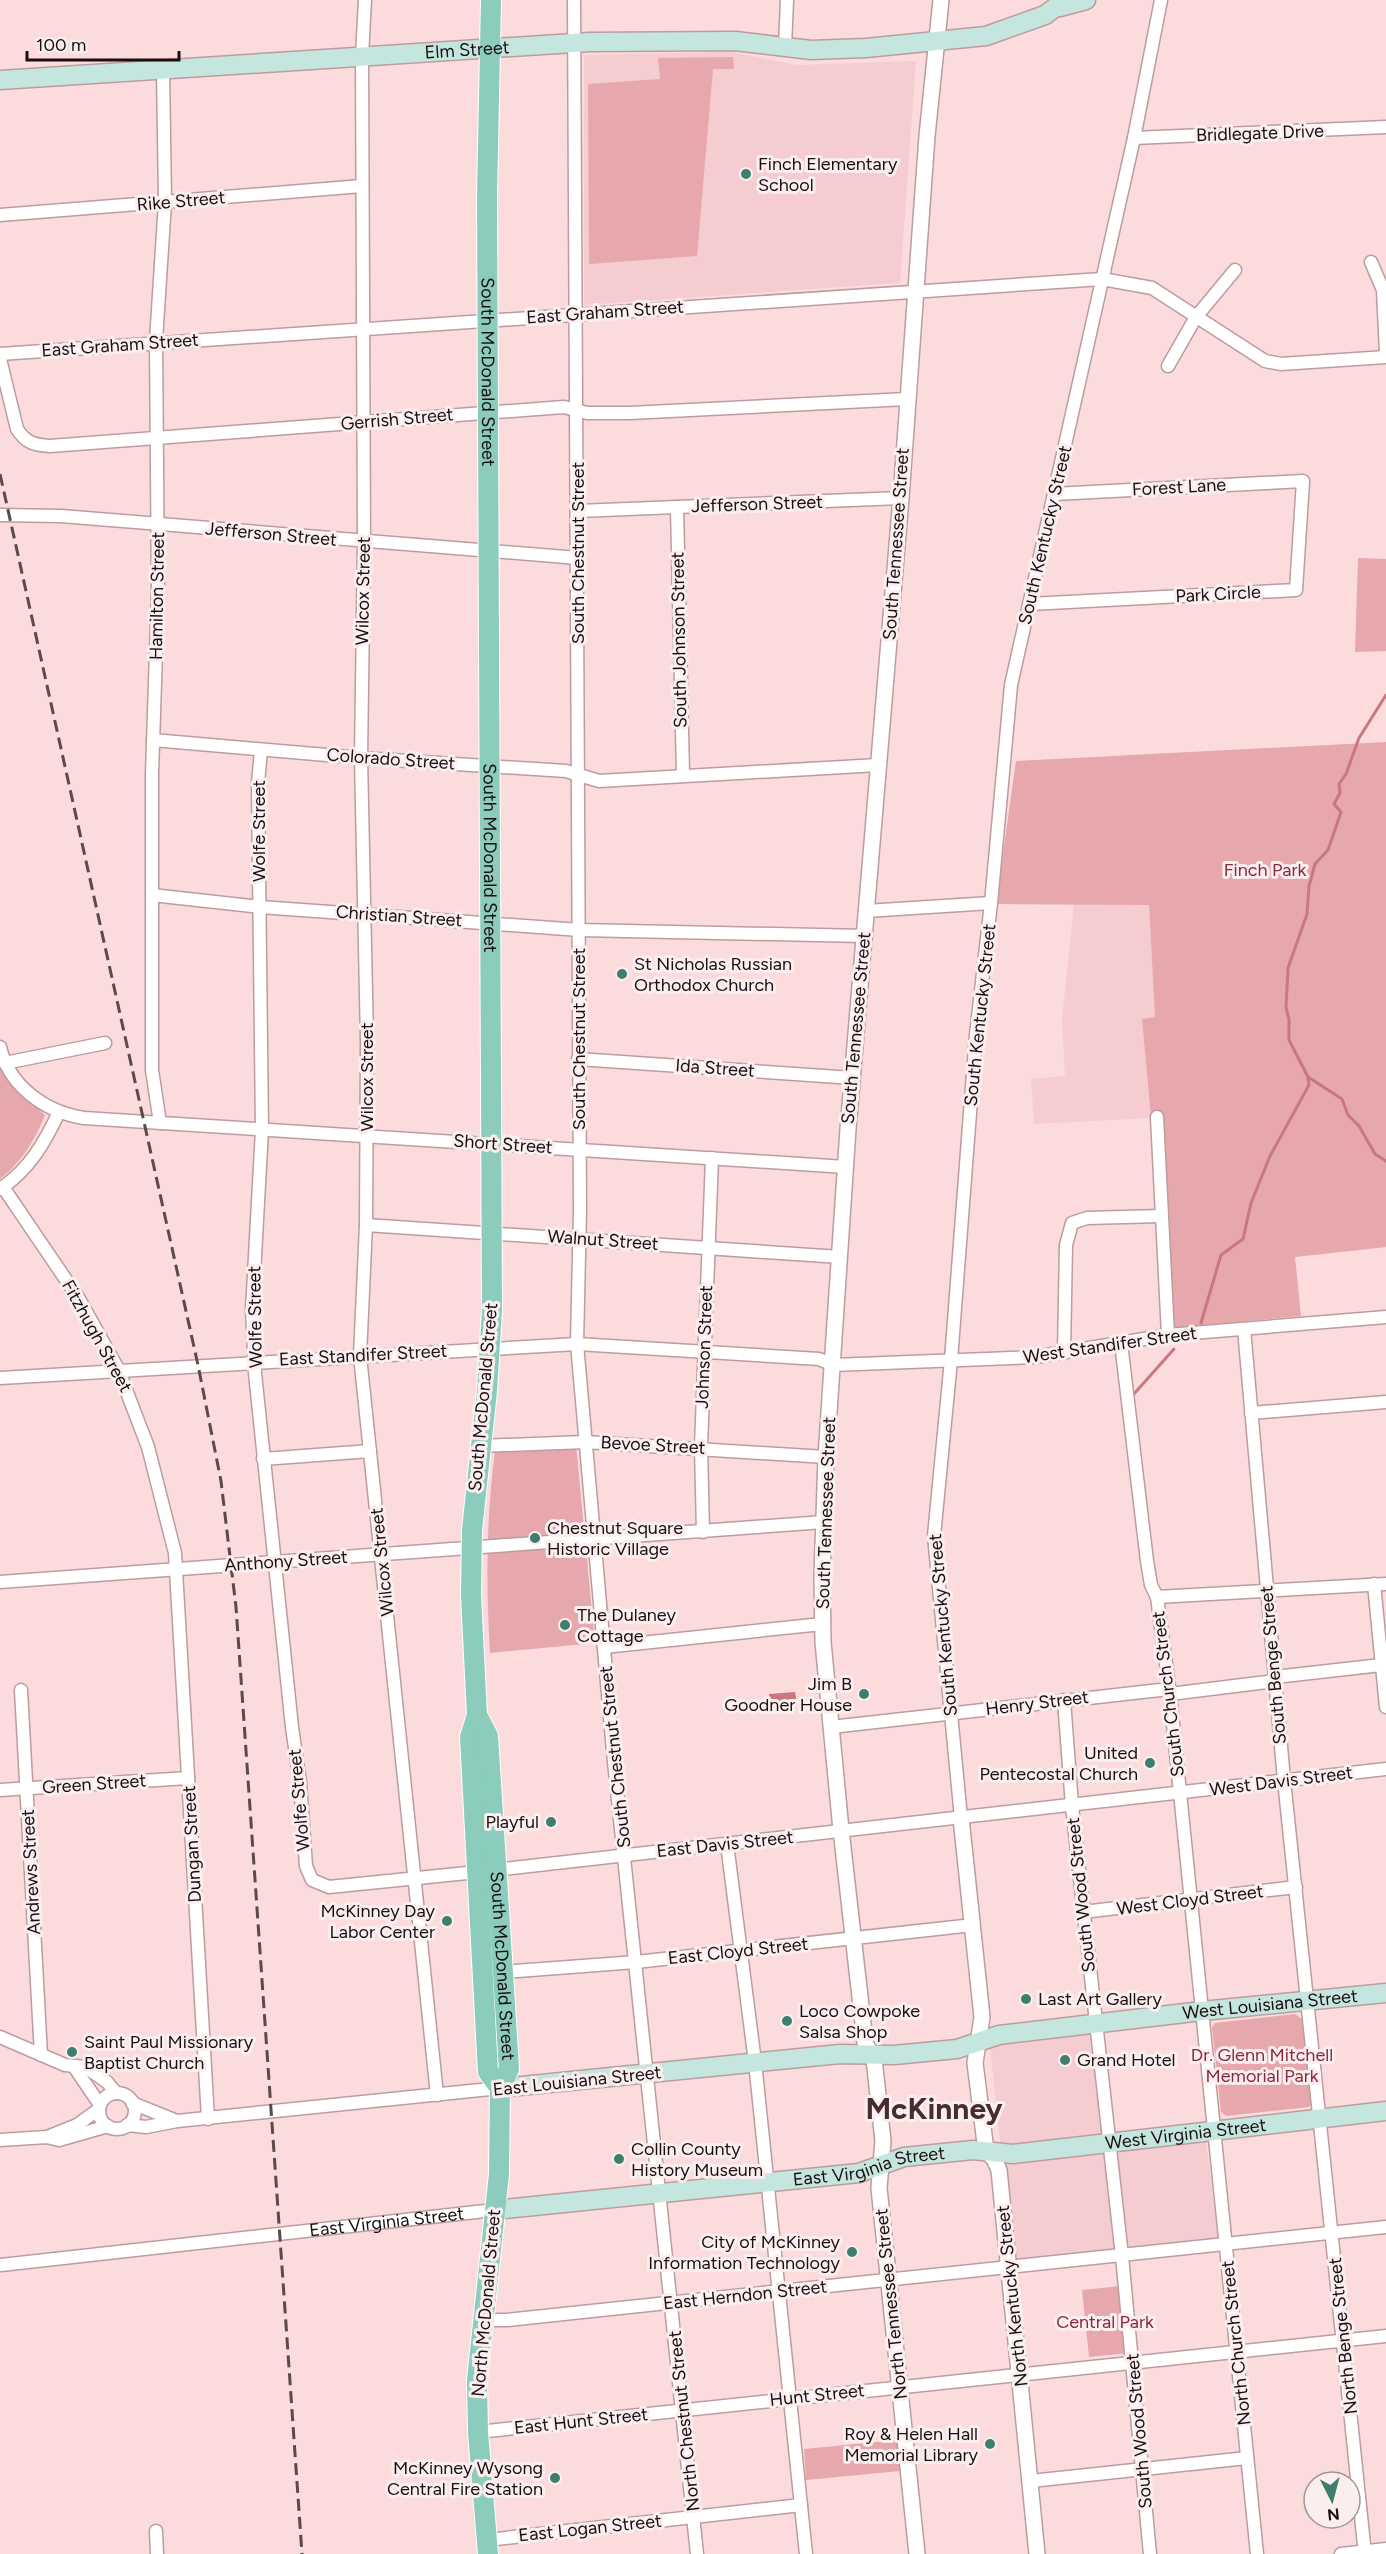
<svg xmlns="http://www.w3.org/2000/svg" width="1386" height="2554" viewBox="0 0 1386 2554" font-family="Figtree,sans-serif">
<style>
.built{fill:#f5cccf}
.green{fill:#e6a7ad}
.water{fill:#c97881}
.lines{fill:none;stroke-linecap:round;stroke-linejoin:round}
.stream{stroke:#c97881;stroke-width:3}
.minor-casing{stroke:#bb9d9f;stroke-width:15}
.tertiary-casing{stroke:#bb9d9f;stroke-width:18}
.secondary-casing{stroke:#bb9d9f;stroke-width:21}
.primary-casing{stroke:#fff;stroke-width:22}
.minor{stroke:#fff;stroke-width:12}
.tertiary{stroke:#fff;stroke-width:15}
.secondary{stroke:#c5e6de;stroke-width:18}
.primary{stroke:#8cccbd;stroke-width:20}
.rail{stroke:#5b4a4c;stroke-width:3;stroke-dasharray:12 6;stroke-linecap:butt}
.poi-dot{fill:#3e7e6d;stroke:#fbeeef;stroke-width:2}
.labels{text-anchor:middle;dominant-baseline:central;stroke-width:6;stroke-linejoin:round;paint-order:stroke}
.street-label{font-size:18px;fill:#190f10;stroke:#fbeeef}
.poi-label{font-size:18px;fill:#190f10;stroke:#fbeeef;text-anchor:start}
.park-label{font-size:18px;fill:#89273b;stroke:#fbeeef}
.town-label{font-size:30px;font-weight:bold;fill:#462d30;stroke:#fbeeef}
</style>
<rect width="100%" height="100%" fill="#fcdbdd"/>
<g class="built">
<polygon points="730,52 797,65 916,61 900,283 584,305 584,55"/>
<polygon points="1074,904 1149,905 1155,1017 1142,1019 1151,1118 1034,1124 1031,1079 1065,1076 1062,1020"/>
<polygon points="1093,2034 1106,2153 1206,2141 1219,2241 1013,2263 990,2047"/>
</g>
<g class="green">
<polygon points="733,57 734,69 713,69 697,256 589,264 588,84 660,79 658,58"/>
<polygon points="1358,558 1386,559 1386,651 1355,652"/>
<polygon points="1386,742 1386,1247 1295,1257 1301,1316 1171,1328 1161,1117 1151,1118 1142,1019 1155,1017 1149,905 996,904 1016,761"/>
<path d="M0 1067 24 1097 45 1115C35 1140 22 1162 0 1179Z"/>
<path d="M576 1445 595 1643 490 1653C486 1584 486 1519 495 1451Z"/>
<polygon points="1295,2014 1303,2020 1311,2104 1309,2107 1226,2116 1221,2112 1212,2027 1215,2023"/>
<polygon points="1121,2286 1128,2353 1089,2357 1082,2290"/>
<polygon points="897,2440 900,2471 806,2480 804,2449"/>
</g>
<polygon class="water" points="795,1692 797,1704 770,1707 769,1694"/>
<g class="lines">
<g class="stream">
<polyline points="1386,695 1359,738 1346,774 1339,784 1340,793 1334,804 1341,812 1328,850 1315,864 1309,886 1307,914 1288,968 1286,1007 1289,1020 1289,1040 1308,1077 1342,1099 1348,1115 1359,1126 1375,1154 1386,1161"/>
<polyline points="1201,1323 1221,1255 1243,1239 1251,1203 1270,1156 1309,1085 1308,1078"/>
<polyline points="1133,1395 1174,1349"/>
</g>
<g class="minor-casing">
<g id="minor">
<polyline points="365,0 362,56 364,542 361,758 367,1041 366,1225 360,1356 437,2095"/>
<polyline points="574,0 580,1210 577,1344 614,1762 697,2554"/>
<polyline points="785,47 787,0"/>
<polyline points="1134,138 1386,127"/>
<polyline points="0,215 362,186"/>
<polyline points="1371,262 1383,290 1386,353"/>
<polyline points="0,354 1102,279 1152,288 1265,361 1281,364 1386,357"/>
<path d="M0 359 17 429C26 443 34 445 50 446L564 407 587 413H630L907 399"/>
<polyline points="1168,366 1196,317 1235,270"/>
<polyline points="677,507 683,774"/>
<polyline points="578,511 901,498"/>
<polyline points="0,515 61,516 578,558"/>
<polyline points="1030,604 1296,590 1303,481 1054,494"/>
<polyline points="153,740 361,758 566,771 599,781 878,765"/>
<polyline points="261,750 258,783 262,1130 252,1310 255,1373 292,1727 300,1782 306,1866 312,1880 329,1887 477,1872 1386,1769"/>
<polyline points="152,895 260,907 580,930 864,936"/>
<polyline points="866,911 991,903"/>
<path d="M0 1047C9 1086 45 1112 84 1118L846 1167"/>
<polyline points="578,1059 853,1078"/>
<polyline points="5,1063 105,1043"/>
<polyline points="1157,1117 1168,1335"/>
<polyline points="160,1123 152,1070 152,774 158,590 156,341 165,202 163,69"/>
<polyline points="3,1187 79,1299 118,1369 148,1447 175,1553 208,2119"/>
<path d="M0 1189C29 1170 45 1142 59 1112"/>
<polyline points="366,1225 840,1257"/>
<polyline points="1244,1329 1284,1780 1365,2554"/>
<polyline points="1121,1343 1147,1561 1151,1585 1157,1597 1170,1694 1257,2554"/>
<polyline points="1064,1353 1066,1245 1072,1223 1087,1218 1161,1216"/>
<polyline points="0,1378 577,1344 819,1359 833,1365 1035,1357 1168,1335 1386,1317"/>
<polyline points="1251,1413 1386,1402"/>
<polyline points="480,1446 585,1442 826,1457"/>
<polyline points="263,1459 370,1451"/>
<polyline points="703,1532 701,1447 712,1158"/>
<polyline points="0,1582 824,1522"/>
<polyline points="1374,1584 1386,1707"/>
<polyline points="1157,1597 1386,1584"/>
<polyline points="604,1647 822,1624"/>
<polyline points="1275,1677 1381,1665"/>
<polyline points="21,1690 41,2055"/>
<polyline points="1170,1694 1275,1681"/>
<polyline points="1064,1700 1072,1806 1122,2256 1150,2554"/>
<polyline points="831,1727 1169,1689"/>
<polyline points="0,1790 188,1778"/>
<polyline points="961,1818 934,1536 951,1360 976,1035 991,903 1011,685 1134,138 1161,0"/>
<polyline points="727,1844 755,2062 806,2554"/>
<polyline points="1083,1912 1296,1887"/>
<polyline points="503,1972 636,1962 973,1925"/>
<polyline points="0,2037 65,2065 86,2067 107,2082 116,2093"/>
<polyline points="75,2068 100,2105"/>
<circle cx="117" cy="2111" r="18"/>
<polyline points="132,2103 177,2121"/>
<polyline points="127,2125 146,2127 177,2121 500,2088"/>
<polyline points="47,2137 77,2125 99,2109"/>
<polyline points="0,2140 47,2137 59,2140 108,2126"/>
<path id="s1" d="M1 2265 494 2210"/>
<polyline points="482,2320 507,2320 1386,2227"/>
<polyline points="478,2432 1386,2336"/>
<polyline points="1031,2481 1247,2458"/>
<polyline points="156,2531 157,2554"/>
<polyline points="487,2540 801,2505"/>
<polyline points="1341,2554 1386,2549"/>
</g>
</g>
<g class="tertiary-casing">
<g id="tertiary">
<polyline points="961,1818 982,2017 975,2063 986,2151 994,2159 999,2170 1037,2554"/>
<polyline points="917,2554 879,2188 883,2141 874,2059 865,2043 864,2032 841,1830 823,1642 822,1576 826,1457 848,1129 901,498 927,136 941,0"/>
</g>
</g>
<g class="secondary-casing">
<g id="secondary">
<polyline points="1060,7 1086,0"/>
<path id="s2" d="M0 80 589 42 735 41 811 50 866 48 986 36 1045 15 1065 0"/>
<path id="s3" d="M500 2088 840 2054 894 2055 957 2049 999 2035 1202 2011 1386 1993"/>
<path id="s4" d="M494 2210 859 2173 904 2157 973 2150 1013 2154 1386 2111"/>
</g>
</g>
<g class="primary-casing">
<g id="primary">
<path id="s5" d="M491 0 487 196 492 1310 487 1391 472 1530 471 1595 477 1715 470 1737 488 2072 500 2088"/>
<path id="s6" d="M477 1715 488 1736 509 2069 500 2088 499 2174 477 2380 478 2432 488 2554"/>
</g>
</g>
<use href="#minor" class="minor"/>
<use href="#tertiary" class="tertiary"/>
<use href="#secondary" class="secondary"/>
<use href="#primary" class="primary"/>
<polyline class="rail" points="0,474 198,1365 221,1481 236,1607 302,2554"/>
</g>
<g class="poi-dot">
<circle cx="746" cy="174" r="6"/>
<circle cx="622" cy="974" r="6"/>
<circle cx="535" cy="1538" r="6"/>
<circle cx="565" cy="1625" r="6"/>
<circle cx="864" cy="1694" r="6"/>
<circle cx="1150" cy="1763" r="6"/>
<circle cx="551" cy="1822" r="6"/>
<circle cx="447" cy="1921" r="6"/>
<circle cx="1026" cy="1999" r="6"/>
<circle cx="787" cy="2021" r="6"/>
<circle cx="72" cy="2052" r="6"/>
<circle cx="1065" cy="2060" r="6"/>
<circle cx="619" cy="2159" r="6"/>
<circle cx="852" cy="2252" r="6"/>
<circle cx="990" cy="2444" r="6"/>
<circle cx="555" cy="2478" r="6"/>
</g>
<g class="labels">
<g class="street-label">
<text stroke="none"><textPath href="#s2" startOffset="468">Elm Street</textPath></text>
<text transform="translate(1260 133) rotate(-2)">Bridlegate Drive</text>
<text transform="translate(181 201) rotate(-5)">Rike Street</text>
<text transform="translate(605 312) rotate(-4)">East Graham Street</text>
<text transform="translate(120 345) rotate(-4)">East Graham Street</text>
<text stroke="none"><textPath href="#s5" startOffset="372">South McDonald Street</textPath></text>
<text transform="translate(397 419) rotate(-5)">Gerrish Street</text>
<text transform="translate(1179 487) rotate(-3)">Forest Lane</text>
<text transform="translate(757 504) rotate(-2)">Jefferson Street</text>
<text transform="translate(271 534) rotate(5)">Jefferson Street</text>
<text transform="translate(1045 535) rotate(-77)">South Kentucky Street</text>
<text transform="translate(896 544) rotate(-86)">South Tennessee Street</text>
<text transform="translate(578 553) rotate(-90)">South Chestnut Street</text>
<text transform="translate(363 591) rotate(-89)">Wilcox Street</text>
<text transform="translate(1218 594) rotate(-3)">Park Circle</text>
<text transform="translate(157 596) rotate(-89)">Hamilton Street</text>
<text transform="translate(679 640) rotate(-91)">South Johnson Street</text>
<text transform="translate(391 759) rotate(4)">Colorado Street</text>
<text transform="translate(259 831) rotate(-90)">Wolfe Street</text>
<text stroke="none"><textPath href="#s5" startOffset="858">South McDonald Street</textPath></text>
<text transform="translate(399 916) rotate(4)">Christian Street</text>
<text transform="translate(980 1015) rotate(-84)">South Kentucky Street</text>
<text transform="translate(856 1028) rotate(-85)">South Tennessee Street</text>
<text transform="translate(579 1039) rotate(-90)">South Chestnut Street</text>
<text transform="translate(715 1068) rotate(4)">Ida Street</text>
<text transform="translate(367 1077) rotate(-90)">Wilcox Street</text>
<text transform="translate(503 1144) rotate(4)">Short Street</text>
<text transform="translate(603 1240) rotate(4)">Walnut Street</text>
<text transform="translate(255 1317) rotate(-91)">Wolfe Street</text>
<text transform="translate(97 1336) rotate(61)">Fitzhugh Street</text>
<text transform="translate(1110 1345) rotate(-8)">West Standifer Street</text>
<text transform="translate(704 1347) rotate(-88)">Johnson Street</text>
<text transform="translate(363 1355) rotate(-3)">East Standifer Street</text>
<text transform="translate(483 1397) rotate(-85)">South McDonald Street</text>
<text transform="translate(653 1445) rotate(3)">Bevoe Street</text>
<text transform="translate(826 1513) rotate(-88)">South Tennessee Street</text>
<text transform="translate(286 1561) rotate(-4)">Anthony Street</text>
<text transform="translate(382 1562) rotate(-96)">Wilcox Street</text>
<text transform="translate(943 1625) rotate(-95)">South Kentucky Street</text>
<text transform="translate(1273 1665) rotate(-95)">South Benge Street</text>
<text transform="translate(1168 1694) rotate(-97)">South Church Street</text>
<text transform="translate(1037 1703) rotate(-7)">Henry Street</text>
<text transform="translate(615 1757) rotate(-96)">South Chestnut Street</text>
<text transform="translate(1281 1781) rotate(-7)">West Davis Street</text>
<text transform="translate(94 1784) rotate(-4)">Green Street</text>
<text transform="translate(299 1800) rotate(-95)">Wolfe Street</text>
<text transform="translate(192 1844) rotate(-93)">Dungan Street</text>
<text transform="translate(725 1844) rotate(-6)">East Davis Street</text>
<text transform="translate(31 1872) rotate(-93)">Andrews Street</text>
<text transform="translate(1081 1895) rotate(-96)">South Wood Street</text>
<text transform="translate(1190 1900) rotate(-7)">West Cloyd Street</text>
<text transform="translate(738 1951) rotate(-6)">East Cloyd Street</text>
<text stroke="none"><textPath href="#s6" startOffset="254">South McDonald Street</textPath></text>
<text stroke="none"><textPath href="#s3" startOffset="776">West Louisiana Street</textPath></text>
<text transform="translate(577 2081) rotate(-6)">East Louisiana Street</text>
<text stroke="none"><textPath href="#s4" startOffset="698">West Virginia Street</textPath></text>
<text stroke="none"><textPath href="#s4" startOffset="378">East Virginia Street</textPath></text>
<text stroke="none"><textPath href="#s1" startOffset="388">East Virginia Street</textPath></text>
<text transform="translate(745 2295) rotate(-6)">East Herndon Street</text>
<text transform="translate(1012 2296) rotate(-96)">North Kentucky Street</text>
<text transform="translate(486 2303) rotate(-85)">North McDonald Street</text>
<text transform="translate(891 2304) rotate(-96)">North Tennessee Street</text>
<text transform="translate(1343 2336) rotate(-96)">North Benge Street</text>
<text transform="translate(1236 2343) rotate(-96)">North Church Street</text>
<text transform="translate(817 2395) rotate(-6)">Hunt Street</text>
<text transform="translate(581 2421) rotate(-6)">East Hunt Street</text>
<text transform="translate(684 2421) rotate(-96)">North Chestnut Street</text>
<text transform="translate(1139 2431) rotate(-95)">South Wood Street</text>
<text transform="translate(590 2528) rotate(-6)">East Logan Street</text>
</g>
<g class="poi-label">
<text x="758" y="164">Finch Elementary<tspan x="758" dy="21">School</tspan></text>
<text x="634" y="964">St Nicholas Russian<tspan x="634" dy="21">Orthodox Church</tspan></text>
<text x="547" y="1528">Chestnut Square<tspan x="547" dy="21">Historic Village</tspan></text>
<text x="577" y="1615">The Dulaney<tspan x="577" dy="21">Cottage</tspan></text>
<text x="852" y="1684" text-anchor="end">Jim B<tspan x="852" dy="21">Goodner House</tspan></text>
<text x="1138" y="1753" text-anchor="end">United<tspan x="1138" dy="21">Pentecostal Church</tspan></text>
<text x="539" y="1822" text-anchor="end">Playful</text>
<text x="435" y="1911" text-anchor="end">McKinney Day<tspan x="435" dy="21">Labor Center</tspan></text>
<text x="1038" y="1999">Last Art Gallery</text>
<text x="799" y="2011">Loco Cowpoke<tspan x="799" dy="21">Salsa Shop</tspan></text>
<text x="84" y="2042">Saint Paul Missionary<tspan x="84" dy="21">Baptist Church</tspan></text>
<text x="1077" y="2060">Grand Hotel</text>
<text x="631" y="2149">Collin County<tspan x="631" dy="21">History Museum</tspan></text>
<text x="840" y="2242" text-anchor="end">City of McKinney<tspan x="840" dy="21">Information Technology</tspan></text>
<text x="978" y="2434" text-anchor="end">Roy &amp; Helen Hall<tspan x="978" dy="21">Memorial Library</tspan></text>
<text x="543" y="2468" text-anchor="end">McKinney Wysong<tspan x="543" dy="21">Central Fire Station</tspan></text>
</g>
<g class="park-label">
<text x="1265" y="870">Finch Park</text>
<text x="1262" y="2055">Dr. Glenn Mitchell<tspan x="1262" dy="21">Memorial Park</tspan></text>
<text x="1105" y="2322">Central Park</text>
</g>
<g class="town-label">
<text x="934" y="2108">McKinney</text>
</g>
</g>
<g transform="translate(1332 2500) rotate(174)"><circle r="28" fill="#fbeeef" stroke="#a19596" stroke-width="1.5"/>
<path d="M0-4.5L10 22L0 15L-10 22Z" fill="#3e7e6d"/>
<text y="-9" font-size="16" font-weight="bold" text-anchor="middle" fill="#190f10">N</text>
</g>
<path d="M27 51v9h152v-9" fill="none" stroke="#190f10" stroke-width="3"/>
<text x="36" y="51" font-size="18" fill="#190f10" stroke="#fbeeef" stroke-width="4.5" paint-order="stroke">100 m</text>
</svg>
